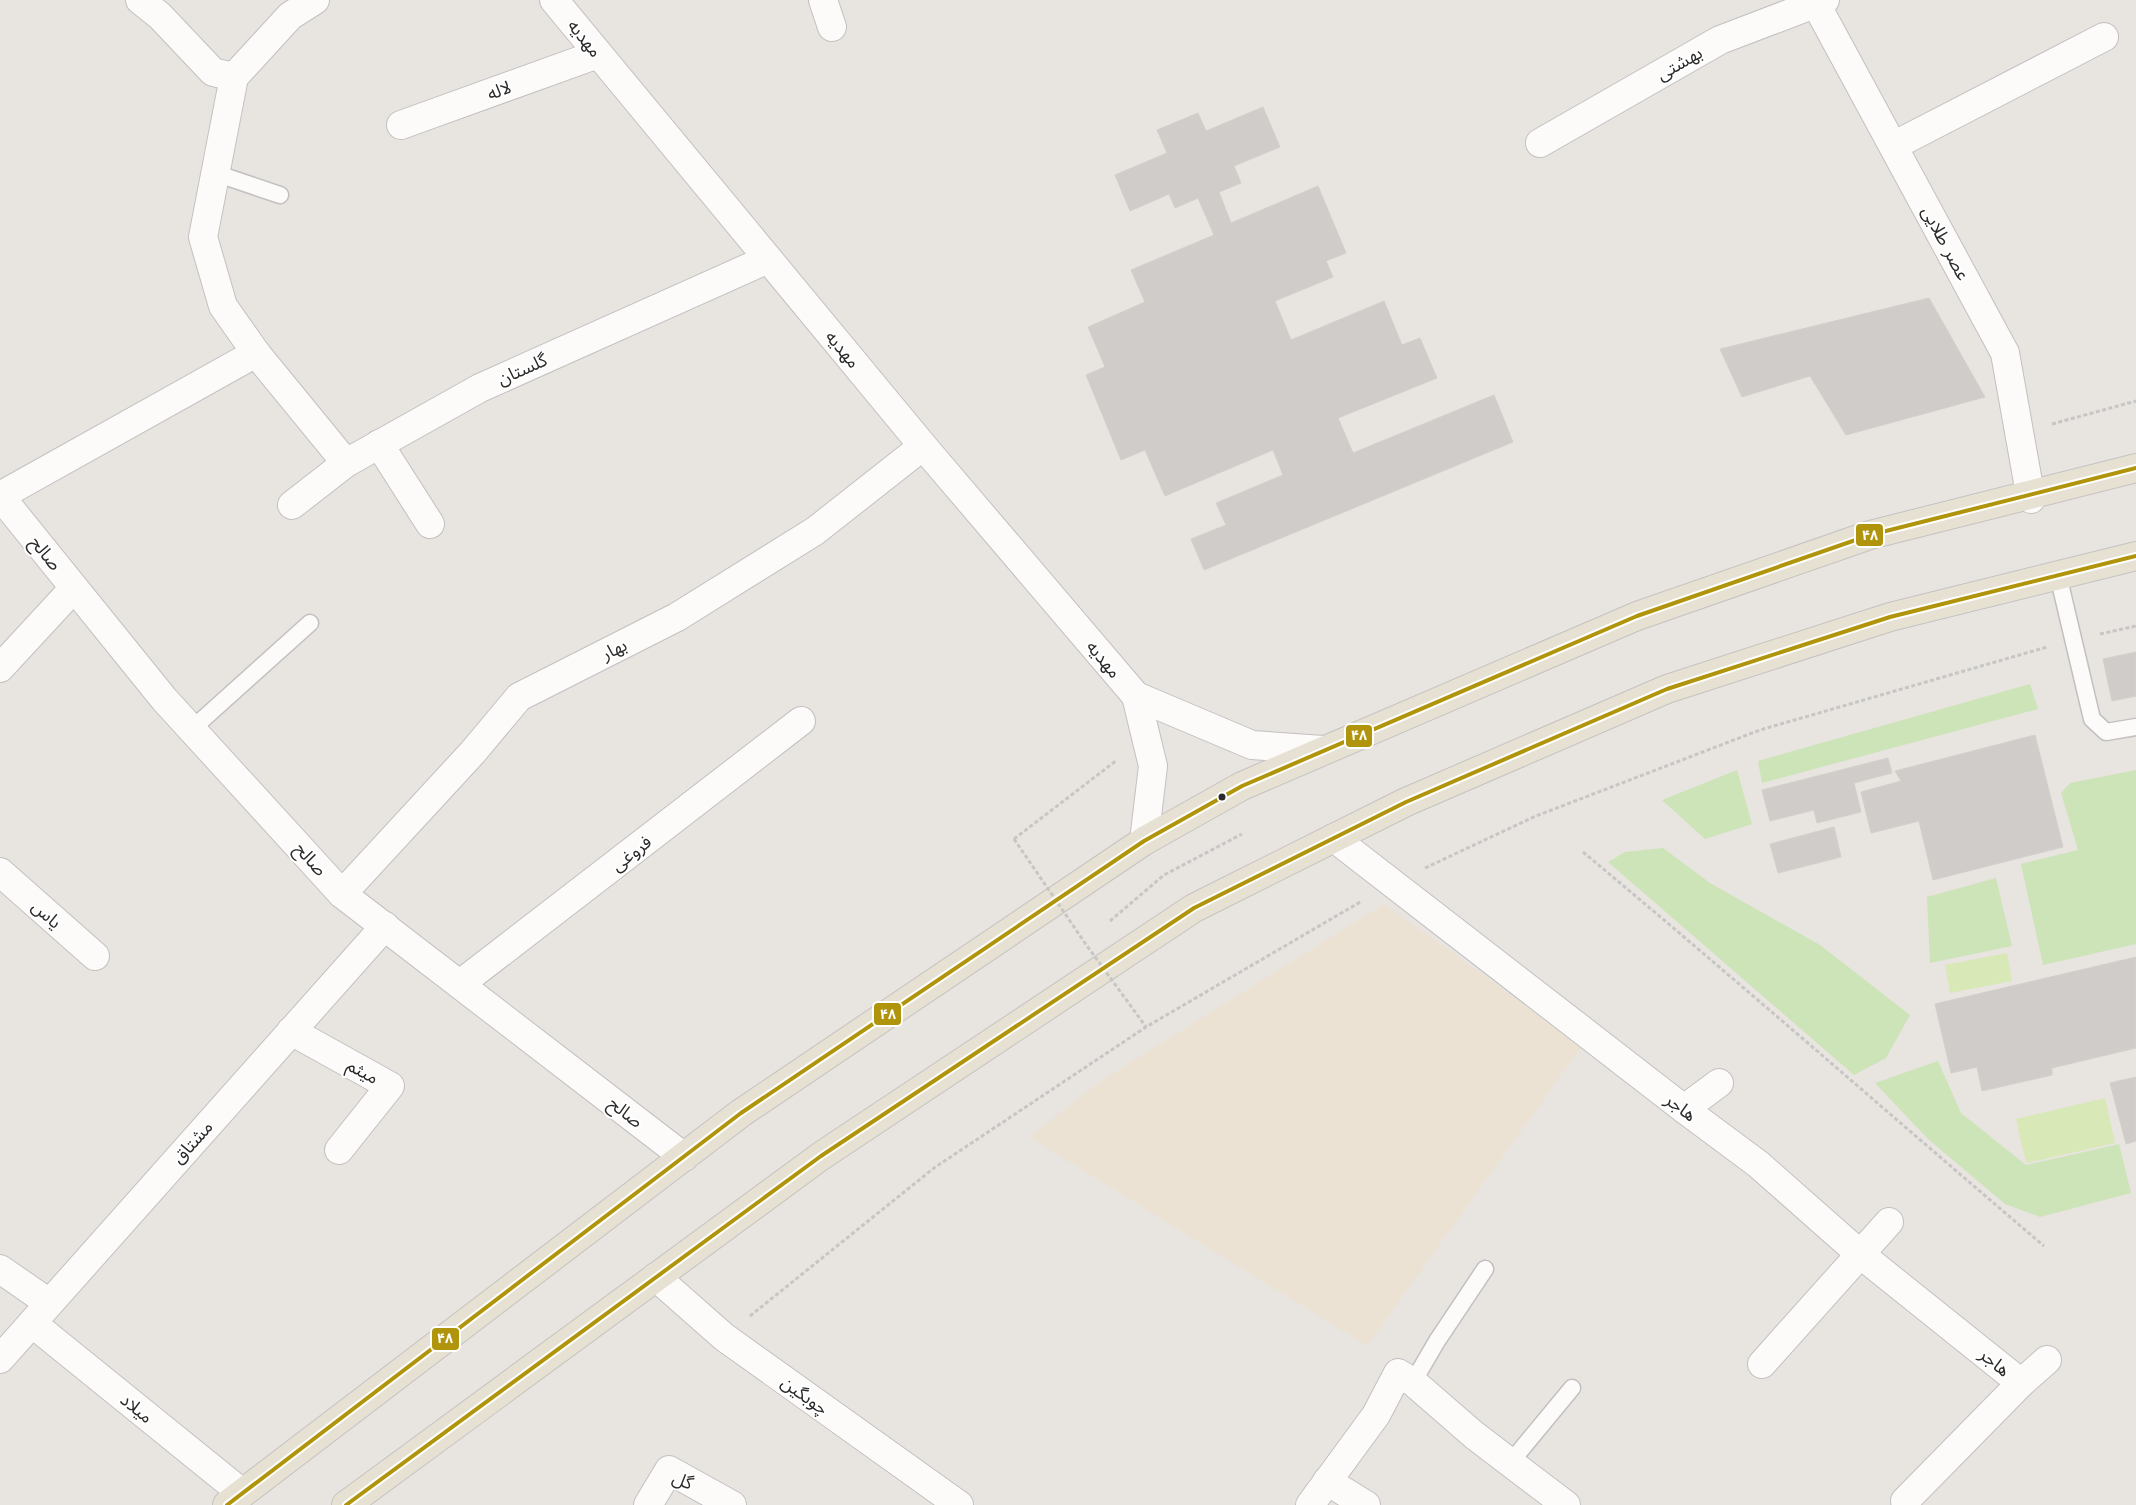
<svg xmlns="http://www.w3.org/2000/svg" width="2136" height="1505" viewBox="0 0 2136 1505" font-family="'Work Sans','Noto Sans Arabic',sans-serif">
<style>
.education{fill:#ebe2d4}
.green{fill:#cce4b8}
.pitch{fill:#d8e8b6}
.building{fill:#cfccc9;stroke:#d3d0cc}
.lines{fill:none;stroke-linecap:round;stroke-linejoin:round}
.lane-casing{stroke:#c2c0c1;stroke-width:19}
.street-casing{stroke:#c2c0c1;stroke-width:30}
.secondary-casing{stroke:#c2c0c1;stroke-width:30}
.primary-casing{stroke:#c4c3c1;stroke-width:30}
.path{stroke:#c6c6c5;stroke-width:3;stroke-dasharray:4 2.5;stroke-linecap:butt}
.lane{stroke:#fcfbfa;stroke-width:16}
.street{stroke:#fcfbfa;stroke-width:28}
.secondary{stroke:#fcfbfa;stroke-width:28}
.primary{stroke:#e6e1d3;stroke-width:28}
.path-bridge{stroke:#c6c6c5;stroke-width:3;stroke-dasharray:4 2.5;stroke-linecap:butt}
.bus-1-casing{stroke:#fff;stroke-width:8}
.bus-1{stroke:#b0950c;stroke-width:4}
.bus-dot{fill:#2a2a2a;stroke:#fff;stroke-width:2}
.labels{text-anchor:middle;dominant-baseline:central;stroke-width:4;stroke-linejoin:round;paint-order:stroke}
.street-label{font-size:18px;fill:#2a2a2a;stroke:#fff}
.line-badge{stroke:#fff;stroke-width:2}
.badge-label{font-size:14px;text-anchor:middle;font-weight:bold;fill:#fff}
</style>
<rect width="100%" height="100%" fill="#e8e4e0"/>
<polygon class="education" points="1384,904 1582,1046 1367,1346 1029,1137 1101,1081"/>
<g class="green">
<polygon points="2030,684 2038,709 1762,783 1758,761"/>
<polygon points="1737,770 1752,824 1705,839 1662,800"/>
<polygon points="2136,770 2136,944 2043,965 2021,864 2078,850 2061,793 2070,783"/>
<polygon points="1663,848 1710,883 1820,945 1910,1015 1886,1058 1854,1075 1608,862 1625,852"/>
<polygon points="1996,878 2012,946 1930,963 1927,897"/>
<polygon points="1938,1061 1961,1113 2026,1165 2119,1144 2131,1193 2040,1217 2005,1204 1928,1139 1875,1083"/>
</g>
<g class="pitch">
<polygon points="2007,953 2012,981 1950,993 1945,965"/>
<polygon points="2105,1098 2115,1143 2026,1163 2016,1119"/>
</g>
<g class="building">
<polygon points="1263,107 1280,147 1234,166 1241,183 1219,192 1231,223 1318,186 1346,253 1326,261 1333,277 1275,301 1291,340 1384,301 1402,345 1420,338 1437,378 1338,418 1353,453 1494,395 1513,442 1204,570 1191,539 1226,525 1216,503 1283,475 1273,450 1165,496 1145,450 1121,460 1086,375 1105,367 1088,327 1145,302 1131,270 1214,235 1198,198 1175,208 1169,194 1130,211 1115,175 1167,153 1157,130 1198,113 1206,131"/>
<polygon points="1929,298 1985,397 1846,435 1810,376 1742,397 1720,349"/>
<polygon points="2136,652 2136,696 2112,701 2103,659"/>
<polygon points="2035,735 2063,847 1933,880 1919,821 1871,833 1861,792 1901,781 1895,771"/>
<polygon points="1888,758 1892,773 1854,783 1861,812 1817,823 1814,810 1770,821 1762,790"/>
<polygon points="1834,827 1841,857 1778,873 1770,844"/>
<polygon points="2136,957 2136,1048 2052,1068 2052,1075 1982,1091 1977,1067 1951,1073 1935,1004"/>
<polygon points="2136,1077 2136,1141 2126,1144 2110,1083"/>
</g>
<g class="lines">
<g class="lane-casing">
<g id="lane">
<polyline points="215,173 280,195"/>
<polyline points="2058,575 2092,719 2106,732 2136,727"/>
<polyline points="192,729 310,623"/>
<polyline points="1413,1382 1437,1341 1485,1269"/>
<polyline points="1510,1463 1572,1388"/>
</g>
</g>
<g class="street-casing">
<g id="street">
<polyline points="140,0 160,16 213,72 234,77 290,16 315,0"/>
<polyline points="823,0 832,27"/>
<polyline points="1816,4 2005,353 2031,499"/>
<polyline points="234,77 203,237 223,306 256,353 346,463"/>
<polyline points="401,125 598,54"/>
<polyline points="1540,143 1720,40 1825,0"/>
<polyline points="1893,146 2104,37"/>
<polyline points="379,444 430,524"/>
<polyline points="0,496 164,699 342,894 684,1157"/>
<polyline points="0,496 256,353"/>
<polyline points="292,505 346,463 480,388 768,259"/>
<polyline points="0,668 74,588"/>
<polyline points="1334,838 1684,1109 1758,1164 1860,1254 2021,1383"/>
<polyline points="0,872 95,956"/>
<polyline points="342,894 473,752 519,697 677,617 815,531 923,446"/>
<polyline points="460,984 801,721"/>
<polyline points="291,1031 390,1086 339,1150"/>
<polyline points="1684,1109 1719,1083"/>
<polyline points="0,1269 49,1303"/>
<polyline points="656,1277 724,1337 959,1505"/>
<polyline points="32,1323 242,1493"/>
<polyline points="0,1359 385,926"/>
<polyline points="1762,1364 1889,1222"/>
<polyline points="1327,1481 1366,1505"/>
<polyline points="1905,1501 2021,1383 2047,1360"/>
<polyline points="648,1505 669,1470 732,1505"/>
<polyline points="1310,1505 1376,1415 1398,1373 1413,1382 1474,1435 1566,1505"/>
</g>
</g>
<g class="secondary-casing">
<g id="secondary">
<polyline points="554,0 923,446 1136,696 1252,745 1323,750"/>
<polyline points="1136,696 1153,766 1144,841"/>
</g>
</g>
<g class="primary-casing">
<g id="primary">
<polyline points="227,1505 741,1113 1144,841 1242,786 1637,616 1870,535 2136,468"/>
<polyline points="346,1505 821,1156 1194,908 1406,802 1667,689 1890,617 2136,556"/>
</g>
</g>
<g class="path">
<polyline points="2052,424 2136,401"/>
<polyline points="2100,634 2136,626"/>
<polyline points="1014,839 1117,760"/>
<path d="M1583 852C1738 981 1890 1115 2044 1246"/>
<polyline points="1425,868 1536,816 1760,730 2047,647"/>
<polyline points="1110,921 1164,875 1242,834"/>
<polyline points="750,1316 934,1168 1146,1027 1362,901"/>
</g>
<use href="#lane" class="lane"/>
<use href="#street" class="street"/>
<use href="#secondary" class="secondary"/>
<use href="#primary" class="primary"/>
<polyline class="path-bridge" points="1014,839 1085,943 1146,1027"/>
<g class="bus-1-casing">
<g id="bus-1">
<polyline points="227,1505 741,1113 1144,841 1242,786 1637,616 1870,535 2136,468"/>
<polyline points="346,1505 821,1156 1194,908 1406,802 1667,689 1890,617 2136,556"/>
</g>
</g>
<use href="#bus-1" class="bus-1"/>
</g>
<circle class="bus-dot" cx="1222" cy="797" r="4.5"/>
<g class="labels">
<g class="street-label">
<text transform="translate(585 38) rotate(51)">مهدیه</text>
<text transform="translate(1679 63) rotate(-30)">بهشتی</text>
<text transform="translate(499 90) rotate(-20)">لاله</text>
<text transform="translate(1946 243) rotate(62)">عصر طلایی</text>
<text transform="translate(843 349) rotate(50)">مهدیه</text>
<text transform="translate(522 369) rotate(-24)">گلستان</text>
<text transform="translate(46 553) rotate(51)">صالح</text>
<text transform="translate(614 649) rotate(-26)">بهار</text>
<text transform="translate(1104 659) rotate(50)">مهدیه</text>
<text transform="translate(631 853) rotate(-38)">فروغی</text>
<text transform="translate(311 859) rotate(48)">صالح</text>
<text transform="translate(47 914) rotate(42)">یاس</text>
<text transform="translate(363 1071) rotate(29)">میثم</text>
<text transform="translate(1681 1107) rotate(37)">هاجر</text>
<text transform="translate(626 1112) rotate(38)">صالح</text>
<text transform="translate(192 1142) rotate(-48)">مشتاق</text>
<text transform="translate(1995 1362) rotate(39)">هاجر</text>
<text transform="translate(805 1395) rotate(36)">چوبگین</text>
<text transform="translate(137 1408) rotate(39)">میلاد</text>
<text transform="translate(683 1480) rotate(23)">گل</text>
</g>
</g>
<g class="line-badge">
<rect x="1855" y="523" width="29" height="24" rx="5" fill="#b0950c"/>
<rect x="1345" y="724" width="28" height="24" rx="5" fill="#b0950c"/>
<rect x="873" y="1002" width="29" height="24" rx="5" fill="#b0950c"/>
<rect x="431" y="1327" width="29" height="24" rx="5" fill="#b0950c"/>
</g>
<g class="badge-label">
<text x="1870" y="540">۴۸</text>
<text x="1359" y="740">۴۸</text>
<text x="888" y="1019">۴۸</text>
<text x="445" y="1343">۴۸</text>
</g>
</svg>
